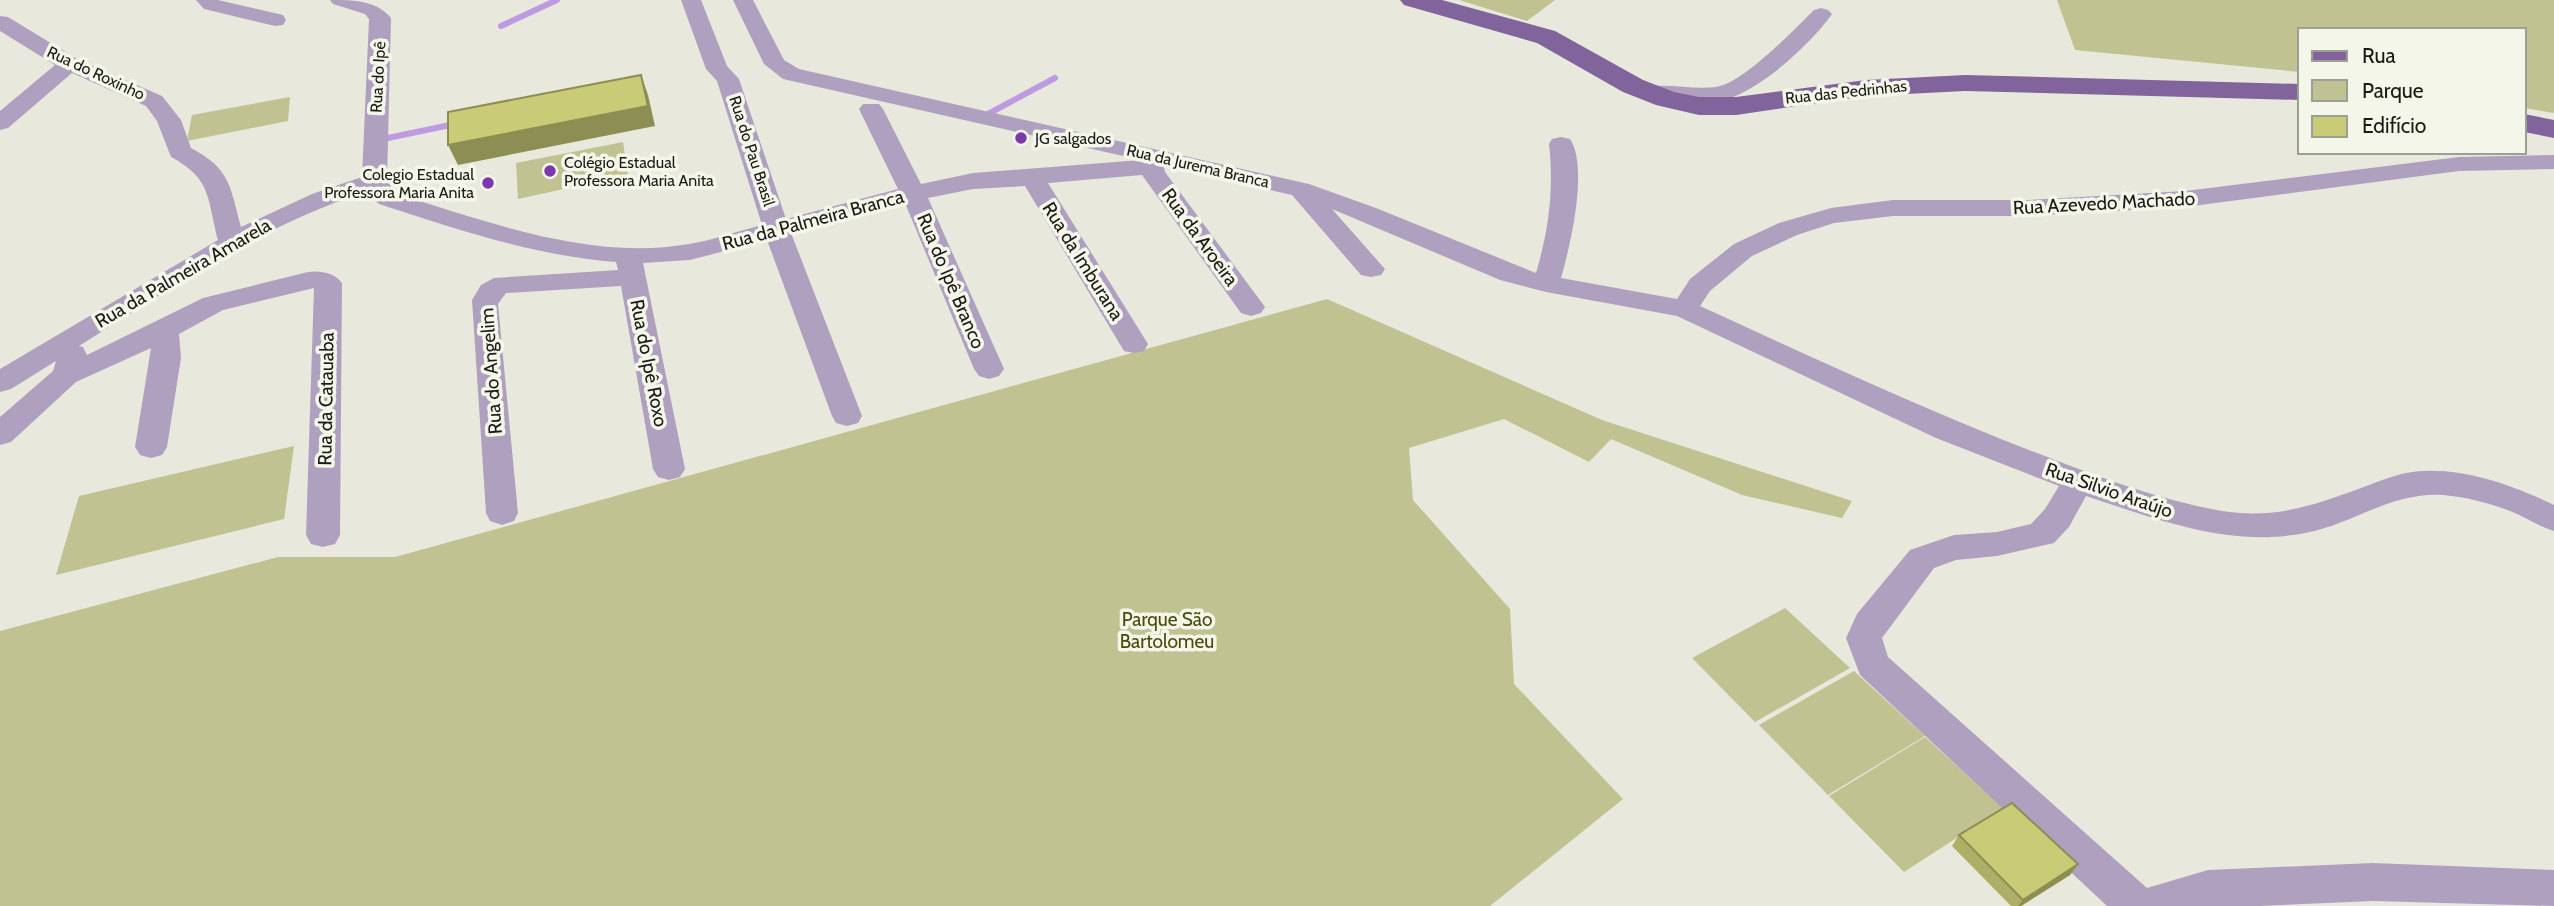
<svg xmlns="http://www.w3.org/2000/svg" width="2554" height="906" viewBox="0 0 2554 906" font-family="Cabin,sans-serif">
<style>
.green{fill:#c0c292}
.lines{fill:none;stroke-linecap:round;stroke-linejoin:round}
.stream{stroke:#be9ae1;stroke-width:6}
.minor{fill:#b0a0c0;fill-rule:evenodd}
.major{fill:#81649c;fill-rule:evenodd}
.wall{fill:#adaf66}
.shaded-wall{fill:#8d8e53}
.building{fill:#c9cb77;stroke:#8d8e53;stroke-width:2}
.poi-dot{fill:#7b39ad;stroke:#f5f6ea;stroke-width:2.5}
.labels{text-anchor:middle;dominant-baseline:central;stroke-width:7;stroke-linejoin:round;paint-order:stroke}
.far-street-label{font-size:16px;fill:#1a1a16;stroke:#f5f6ea}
.far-poi-label{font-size:16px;fill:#1a1a16;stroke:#f5f6ea;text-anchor:start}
.street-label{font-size:19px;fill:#1a1a16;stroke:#f5f6ea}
.park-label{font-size:19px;fill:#4a4a08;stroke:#f5f6ea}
</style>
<rect width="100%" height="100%" fill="#e8e9dc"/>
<g class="green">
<polygon points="1459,0 1555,0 1527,21"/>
<polygon points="2057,0 2554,0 2554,113 2524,108 2524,30 2300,30 2300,72 2075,50"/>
<polygon points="290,97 288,121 187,141 192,115"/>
<polygon points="623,142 628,175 518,199 516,163"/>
<polygon points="1327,299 1602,420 1852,501 1842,518 1742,495 1611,439 1589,462 1504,419 1409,448 1413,500 1510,609 1514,684 1623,799 1490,906 0,906 0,631 278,557 395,557"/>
<polygon points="294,446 284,519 56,575 79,496"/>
<polygon points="1785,608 1850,668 1755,722 1692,658"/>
<polygon points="1854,671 1925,736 1828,795 1759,725"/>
<polygon points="1925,737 2003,808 1904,872 1829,796"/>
</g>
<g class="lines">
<g class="stream">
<polyline points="501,26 557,0"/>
<polyline points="988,114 1055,78"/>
<polyline points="383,139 455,124"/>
</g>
<g class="minor">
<polygon points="196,0 218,0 283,15 286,20 283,25 275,26 204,9"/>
<path d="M330 0C353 0 376 0 391 18L387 181 397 194C489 222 591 261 689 244 714 240 738 231 762 225L717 81 706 69 681 0H701L727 66 739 79 786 219 898 189 859 109 863 104H879L883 109 921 184 973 173 1141 160 783 79 764 64 733 0H753L784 60 799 69 1309 184 1376 208 1536 273C1549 229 1554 189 1549 144L1552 139 1561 137 1570 139C1589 167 1570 247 1561 278L1677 299 1690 279 1734 244 1779 223 1831 208 1893 200H2029L2185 191 2459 157 2554 155V169L2459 171 2185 207 2029 216H1893L1834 223 1797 235 1752 256 1710 291 1700 306C1816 359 1931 413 2050 458 2105 479 2163 501 2222 511 2274 519 2312 506 2361 488 2375 483 2391 476 2406 473 2454 464 2511 484 2554 505V531C2538 526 2525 517 2510 511 2489 503 2466 497 2443 495 2390 492 2354 524 2305 533 2229 548 2156 519 2086 496L2069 527 2054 543 1997 556 1956 560 1934 568 1882 638 1888 657 2147 888 2208 870 2373 863 2554 870V906L2373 901 2259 906H2107L1860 675 1846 638 1857 614 1910 550 1954 535 1997 532 2031 524 2045 509 2059 486 1936 438 1677 316 1546 292 1500 280 1332 209 1385 269 1381 275 1371 277 1361 275 1292 195 1164 166 1165 172 1265 307 1261 313 1251 316 1241 313 1142 175 1048 183 1148 344 1144 351 1134 353 1124 351 1025 186 973 189 928 198 1004 369 999 376 989 379 979 376 974 369 905 203 791 233 862 416 858 423 847 426 836 423 832 416 767 240 690 260 643 263 685 469 680 477 669 480 658 477 653 469 621 286 506 293 498 304 518 513 514 521 502 525 490 521 486 513 472 300 481 285 494 278 618 270 616 262C535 256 456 229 379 204L366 192C263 224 170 290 79 346L83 347 87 355 203 298 308 272C320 270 335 273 342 283L340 535 335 544 323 547 311 544 306 535 314 288 223 310 179 334 181 358 167 447 162 455 151 458 140 455 135 447 151 348 76 382 11 442 0 445V417L53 371 56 361 11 389 0 392V369L218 240C207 198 212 179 171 157L157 121 146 106 72 73 8 128 0 130V111L55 65 0 31V16L8 17 77 59 162 96 181 120 191 148C231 169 230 187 241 227L312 194 362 177 369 19 365 14 333 4Z"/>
<path d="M1821 8 1828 10 1832 14C1811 44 1755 96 1718 101 1695 104 1672 97 1648 100L1640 98 1636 93 1640 88C1666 82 1690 90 1716 87 1742 84 1795 29 1814 10Z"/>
</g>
<g class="major">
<polygon points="1400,0 1442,0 1555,31 1643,80 1674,92 1699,97 1736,97 1866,80 1965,75 2300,84 2300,100 1965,91 1866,96 1736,115 1699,115 1656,105 1623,92 1537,43 1404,5"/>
<polygon points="2524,114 2554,120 2554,138 2524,132"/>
</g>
</g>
<polygon class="wall" points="1959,835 2078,864 2070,875 2021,906 2011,906 1952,846"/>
<g class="shaded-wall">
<polygon points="641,75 648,95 655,126 458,165 448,145"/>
<polygon points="2078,864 2070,875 2021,906 2018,906 2023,900"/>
</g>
<g class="building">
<polygon points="641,75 648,106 448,145 448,112"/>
<polygon points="2012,803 2078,864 2023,900 1959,835"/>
</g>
<g class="poi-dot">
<circle cx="1021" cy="138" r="7"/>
<circle cx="550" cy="171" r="7"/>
<circle cx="488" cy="183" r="7"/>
</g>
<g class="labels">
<g class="far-street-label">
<text transform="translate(96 73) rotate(25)">Rua do Roxinho</text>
<text transform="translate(378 77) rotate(-87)">Rua do Ipê</text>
<text transform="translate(1846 92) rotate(-6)">Rua das Pedrinhas</text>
<text transform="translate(752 151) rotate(72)">Rua do Pau Brasil</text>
<text transform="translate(1198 166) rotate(13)">Rua da Jurema Branca</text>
</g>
<g class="far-poi-label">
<text x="1035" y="138">JG salgados</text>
<text x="564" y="162">Colégio Estadual<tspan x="564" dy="18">Professora Maria Anita</tspan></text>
<text x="474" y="174" text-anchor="end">Colegio Estadual<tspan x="474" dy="18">Professora Maria Anita</tspan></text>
</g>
<g class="street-label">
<text transform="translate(2104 203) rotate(-3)">Rua Azevedo Machado</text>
<text transform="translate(813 220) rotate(-15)">Rua da Palmeira Branca</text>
<text transform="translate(1200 237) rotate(54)">Rua da Aroeira</text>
<text transform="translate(1083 261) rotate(58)">Rua da Imburana</text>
<text transform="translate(183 273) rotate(-30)">Rua da Palmeira Amarela</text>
<text transform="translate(951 281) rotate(67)">Rua do Ipê Branco</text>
<text transform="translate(649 363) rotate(79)">Rua do Ipê Roxo</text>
<text transform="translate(491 371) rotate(-94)">Rua do Angelim</text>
<text transform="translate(326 399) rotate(-89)">Rua da Catauaba</text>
<text transform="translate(2109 490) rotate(19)">Rua Silvio Araújo</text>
</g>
<g class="park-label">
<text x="1167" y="619">Parque São<tspan x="1167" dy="22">Bartolomeu</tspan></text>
</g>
</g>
<rect x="2298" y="28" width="228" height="126" fill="#f5f6ea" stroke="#9d9e95" stroke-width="2"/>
<rect x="2312" y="51" width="35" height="10" fill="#81649c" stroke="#9d9e95" stroke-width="2"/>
<text x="2362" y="63" font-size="21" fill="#1a1a16">Rua</text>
<rect x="2312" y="80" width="35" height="21" fill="#c0c292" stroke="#9d9e95" stroke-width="2"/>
<text x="2362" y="98" font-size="21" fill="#1a1a16">Parque</text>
<rect x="2312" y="116" width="35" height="21" fill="#c9cb77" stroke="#9d9e95" stroke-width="2"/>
<text x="2362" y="133" font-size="21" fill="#1a1a16">Edifício</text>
</svg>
